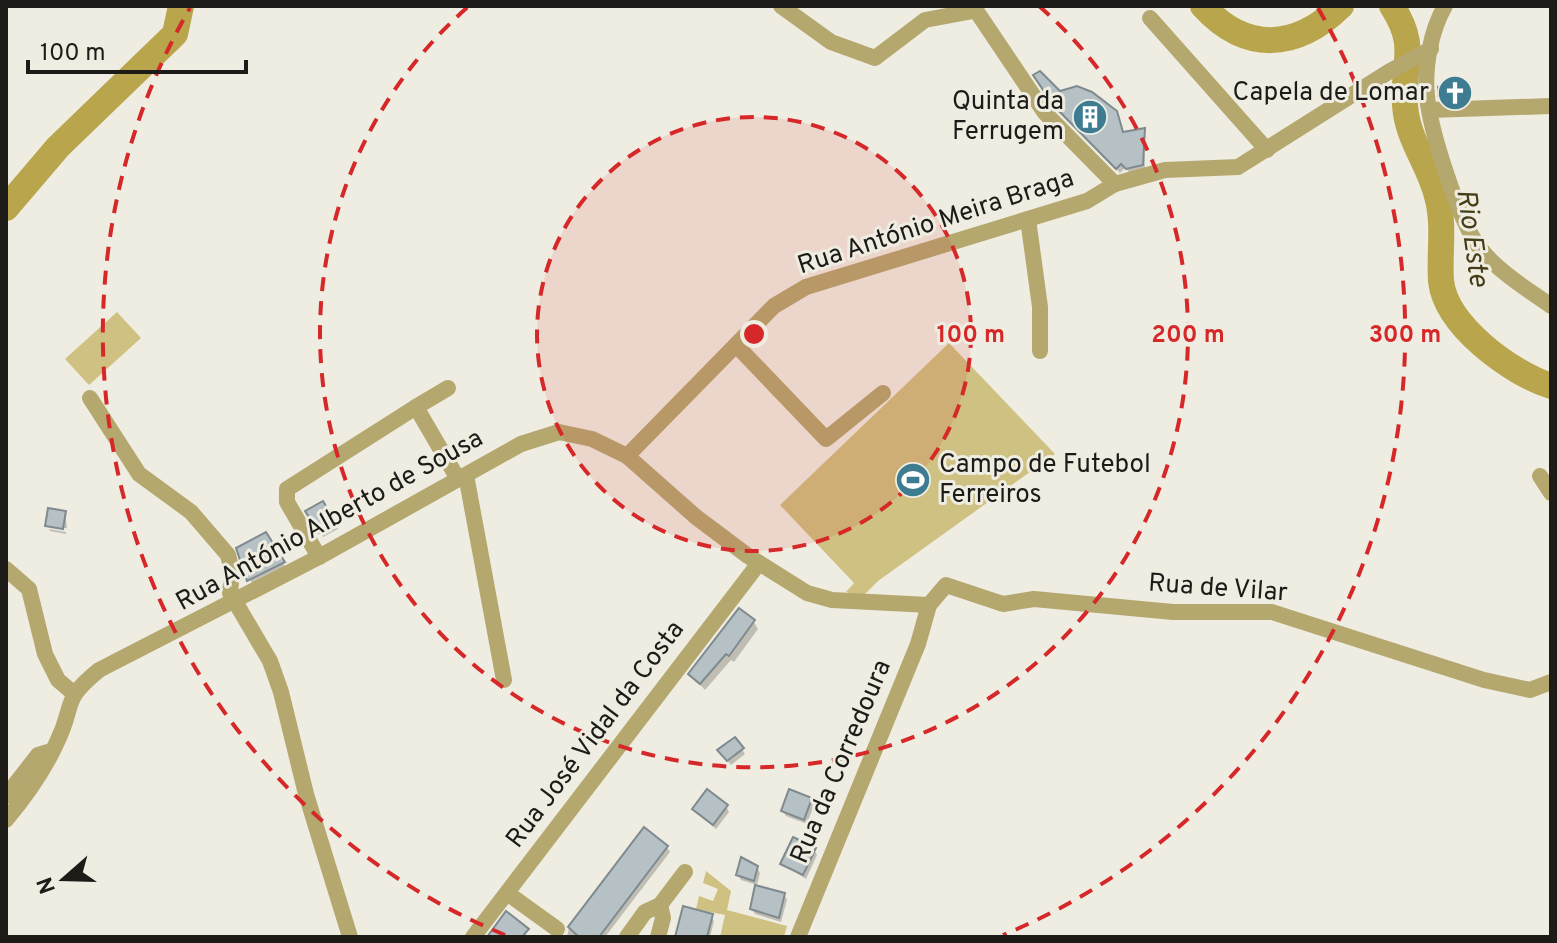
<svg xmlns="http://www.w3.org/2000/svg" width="1557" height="943" viewBox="0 0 1557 943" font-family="Overpass,sans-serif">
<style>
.green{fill:#cfc181}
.shadow{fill:#0003}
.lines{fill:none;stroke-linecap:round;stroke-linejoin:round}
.river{stroke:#b8a54c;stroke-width:26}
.building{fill:#b6c1c6;stroke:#7f8a8e;stroke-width:2}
.minor{stroke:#b4a86f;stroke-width:16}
.ring{fill:none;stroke:#d62828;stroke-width:4;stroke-dasharray:14 10}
.labels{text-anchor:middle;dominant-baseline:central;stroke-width:6;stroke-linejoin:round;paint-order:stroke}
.poi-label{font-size:26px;fill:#1c1b17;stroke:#efede2;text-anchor:end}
.street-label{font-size:26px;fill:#1c1b17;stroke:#efede2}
.water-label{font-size:28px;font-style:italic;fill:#453d17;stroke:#efede2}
.centre{fill:#d62828;stroke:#efede2;stroke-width:4}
.ring-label{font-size:24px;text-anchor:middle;font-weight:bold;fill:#d62828;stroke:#efede2;stroke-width:6;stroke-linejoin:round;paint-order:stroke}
</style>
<rect width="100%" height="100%" fill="#efede2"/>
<g class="green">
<polygon points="117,312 141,338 89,385 65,359"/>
<polygon points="949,343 1055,454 878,581 863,596 846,592 854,583 780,505"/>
<polygon points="706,871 731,891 727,910 787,926 784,937 720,937 725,915 696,909 699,896 713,901 718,889 703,883"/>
</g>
<g class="shadow">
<polygon points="1036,76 1060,93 1116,112 1124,134 1144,130 1145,170 1131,174 1125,168 1120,173 1059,111"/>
<polygon points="1468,87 1470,102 1443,101 1440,95"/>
<polygon points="323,503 338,529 323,537 308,512"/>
<polygon points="49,510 65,512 67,528 48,527"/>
<polygon points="49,529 66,532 66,534 50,531"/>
<polygon points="265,535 288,571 254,589 239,549"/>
<polygon points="753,621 758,629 734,662 731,660 705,690 690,674"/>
<polygon points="742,749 745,754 731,765 723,756"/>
<polygon points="811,800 814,805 807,824 786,816 783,811"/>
<polygon points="726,806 729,812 716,829 694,809"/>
<polygon points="667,847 670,852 605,937 567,937 569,928"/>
<polygon points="814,850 817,855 806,879 782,864"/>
<polygon points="757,868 760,873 757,885 741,880 738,875"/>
<polygon points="784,894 787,900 781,922 755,914 752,909"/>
<polygon points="711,916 714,921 710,937 676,937"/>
</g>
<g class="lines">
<g class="river">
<path d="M1203 6C1246 53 1296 50 1341 6"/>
<path d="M1392 6C1419 48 1402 61 1405 105 1407 139 1429 164 1437 196 1445 225 1439 253 1441 281 1446 326 1511 373 1551 386"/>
<polyline points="6,208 58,147 175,34 181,6"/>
</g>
</g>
<g class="building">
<polygon points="1040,71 1060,91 1077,86 1092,92 1117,111 1123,132 1145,128 1143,165 1126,169 1121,164 1116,169 1054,106 1033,75"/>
<polygon points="1454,82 1469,86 1467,98 1438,96 1438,87 1453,89"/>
<polygon points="323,501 336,523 319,533 305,511"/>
<polygon points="48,508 66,511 63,529 45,526"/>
<polygon points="266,532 285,562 247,581 236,548"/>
<polygon points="739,608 755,620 729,656 726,654 700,684 688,674"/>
<polygon points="735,737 744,748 727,761 717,750"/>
<polygon points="707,789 728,805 713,825 692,809"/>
<polygon points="789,789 812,798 804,820 781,811"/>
<polygon points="644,827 668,846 599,937 579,937 568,927"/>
<polygon points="793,837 816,848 803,875 780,864"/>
<polygon points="741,857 758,866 754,881 736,875"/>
<polygon points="755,885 785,893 779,918 750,909"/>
<polygon points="683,906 713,914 707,937 675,937"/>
<polygon points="506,911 529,929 522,937 487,937"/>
</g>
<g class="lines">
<g class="minor">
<polyline points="781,6 831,42 875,58 925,20 973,11"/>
<polyline points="973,6 1045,113 1115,184"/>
<path d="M1445 6C1431 30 1424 67 1427 96 1430 130 1459 221 1479 247 1497 271 1527 289 1551 306"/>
<polyline points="1150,18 1267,150"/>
<polyline points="1430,110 1551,106"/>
<polyline points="1028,219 1040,307 1040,351"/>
<polyline points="736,345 826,439 883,393"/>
<polyline points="448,388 416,407 458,479"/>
<polyline points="90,398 139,474 191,512 228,555 232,571 230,593 270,661 281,692 306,794 350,937"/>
<polyline points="627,456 774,306 806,287 1087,201 1115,184 1165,170 1238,167 1390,71 1431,49"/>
<polyline points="466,475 504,680"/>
<polyline points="1540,476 1551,493"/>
<polyline points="319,557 287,502 287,489 416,407"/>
<polyline points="6,569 29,589 45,654 58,680 72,692"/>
<polyline points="6,796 38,755 48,752"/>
<path d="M6 820C26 796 44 771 57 742 76 703 60 702 99 670L319 557 521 444 559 432 592 439 627 456 696 517 748 556 807 593 832 600 929 605"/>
<polyline points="507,893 557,929"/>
<polyline points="473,937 759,563"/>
<polyline points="627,937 645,912 660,905 685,872"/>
<polyline points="658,937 663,918 660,905"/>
<polyline points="798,937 918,644 929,605 946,585 1003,604 1034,599 1173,612 1272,612 1484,680 1530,690 1551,682"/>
</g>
</g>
<circle cx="754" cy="334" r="217" fill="#d62828" fill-opacity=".12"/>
<g class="ring">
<circle cx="754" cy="334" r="217"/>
<path d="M1039 6A434 434 0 1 1 469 6"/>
<path d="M505 935A651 651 0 0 1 190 8M1318 8A651 651 0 0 1 1003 935"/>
</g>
<defs>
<g id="church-disc" transform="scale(1.8)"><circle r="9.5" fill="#3d7c91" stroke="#efede2"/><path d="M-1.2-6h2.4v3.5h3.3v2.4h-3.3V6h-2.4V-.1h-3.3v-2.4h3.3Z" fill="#fff"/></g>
<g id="building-disc" transform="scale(1.8)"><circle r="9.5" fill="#3d7c91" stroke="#efede2"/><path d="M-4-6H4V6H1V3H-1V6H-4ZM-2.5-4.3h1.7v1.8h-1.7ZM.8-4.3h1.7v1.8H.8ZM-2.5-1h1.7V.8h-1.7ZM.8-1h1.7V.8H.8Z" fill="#fff"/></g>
<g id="stadium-disc" transform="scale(1.8)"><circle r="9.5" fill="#3d7c91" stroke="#efede2"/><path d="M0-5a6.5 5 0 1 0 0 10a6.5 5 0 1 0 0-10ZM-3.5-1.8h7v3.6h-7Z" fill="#fff"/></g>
</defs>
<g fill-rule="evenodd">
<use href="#church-disc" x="1455" y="93"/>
<use href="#building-disc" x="1090" y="117"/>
<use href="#stadium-disc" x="913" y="480"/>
</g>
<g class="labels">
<g class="poi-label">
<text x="1429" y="93">Capela de Lomar</text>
<text x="1064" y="102">Quinta da<tspan x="1064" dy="30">Ferrugem</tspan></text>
<text x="939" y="465" text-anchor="start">Campo de Futebol<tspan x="939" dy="30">Ferreiros</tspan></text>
</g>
<g class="street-label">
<text transform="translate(936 223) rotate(-18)">Rua António Meira Braga</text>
<text transform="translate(330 521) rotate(-29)">Rua António Alberto de Sousa</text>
<text transform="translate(1218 589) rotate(4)">Rua de Vilar</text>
<text transform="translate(596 735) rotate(-53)">Rua José Vidal da Costa</text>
<text transform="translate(842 762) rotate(-67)">Rua da Corredoura</text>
</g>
<g class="water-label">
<text transform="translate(1471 238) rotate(82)">Rio Este</text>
</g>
</g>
<circle cx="754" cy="334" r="12" class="centre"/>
<g class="ring-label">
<text x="971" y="342">100 m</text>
<text x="1188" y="342">200 m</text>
<text x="1405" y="342">300 m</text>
</g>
<rect width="1557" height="943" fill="none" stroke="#1c1b17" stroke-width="16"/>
<g transform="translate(64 879) rotate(250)" stroke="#efede2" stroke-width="6" paint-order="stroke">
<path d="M0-6L14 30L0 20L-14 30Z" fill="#1c1b17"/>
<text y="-12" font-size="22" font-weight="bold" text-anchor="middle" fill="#1c1b17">N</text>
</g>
<path d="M28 60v12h218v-12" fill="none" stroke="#1c1b17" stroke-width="4"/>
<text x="40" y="60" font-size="24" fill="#1c1b17" stroke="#efede2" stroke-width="6" paint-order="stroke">100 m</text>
</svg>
